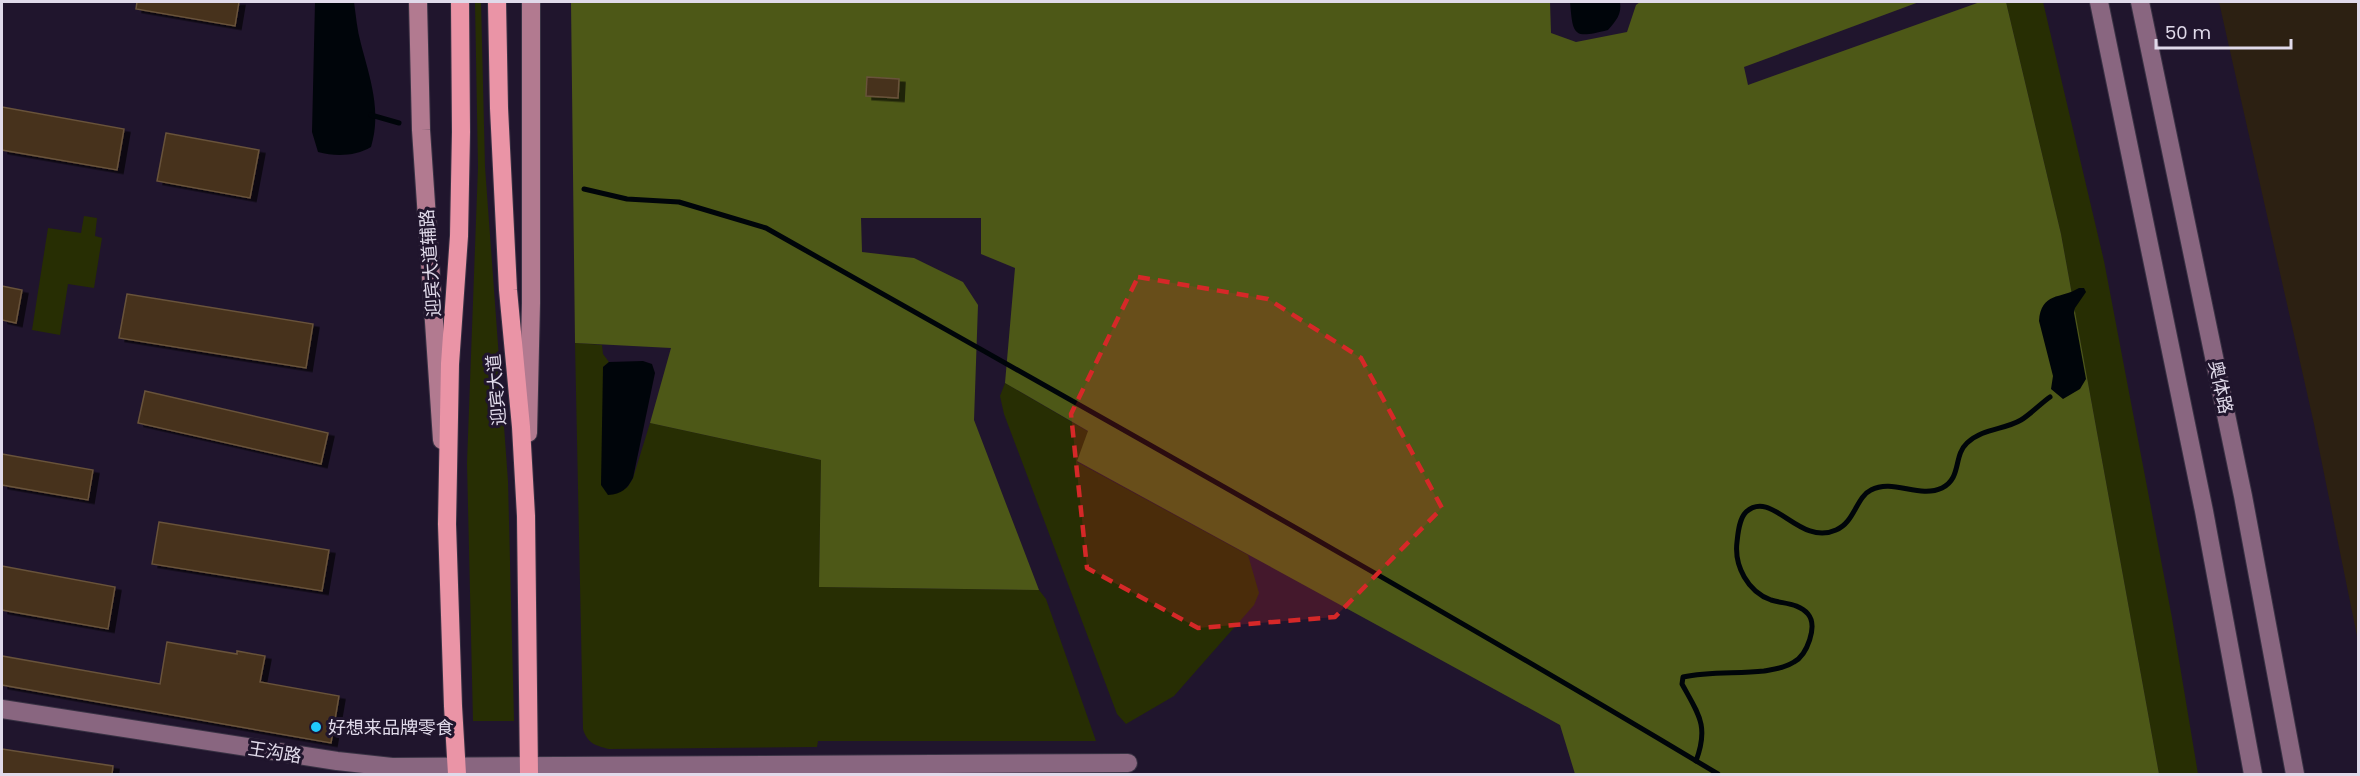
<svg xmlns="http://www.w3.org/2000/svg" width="2360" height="776" viewBox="0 0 2360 776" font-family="Poppins,'Noto Sans SC',sans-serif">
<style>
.commercial{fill:#2c2012}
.green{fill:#272e03}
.forest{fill:#4d5817}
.water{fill:#00050a}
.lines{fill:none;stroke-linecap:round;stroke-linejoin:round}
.stream{stroke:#00050a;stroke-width:5}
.building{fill:#47321b;stroke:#68523a;stroke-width:1.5;filter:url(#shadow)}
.secondary-casing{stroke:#393244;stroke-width:20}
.primary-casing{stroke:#393244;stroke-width:20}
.highway-casing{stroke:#393244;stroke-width:20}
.secondary{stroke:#896680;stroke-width:18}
.primary{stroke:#b27a90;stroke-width:18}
.highway{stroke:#ea94a6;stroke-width:18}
.marked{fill:#d62828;fill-opacity:0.2;stroke:#d62828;stroke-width:4.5;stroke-dasharray:12 8;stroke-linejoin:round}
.poi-dot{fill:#20c9fd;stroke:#20152d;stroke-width:2}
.labels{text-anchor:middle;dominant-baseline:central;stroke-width:6;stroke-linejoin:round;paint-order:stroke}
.street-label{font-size:18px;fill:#e0daea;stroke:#20152d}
.poi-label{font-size:18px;fill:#e0daea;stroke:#20152d;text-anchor:start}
</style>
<defs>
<filter id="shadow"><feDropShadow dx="6" dy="3.5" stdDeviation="0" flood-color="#0009"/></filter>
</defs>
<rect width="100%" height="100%" fill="#20152d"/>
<polygon class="commercial" points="2219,2 2358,2 2358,641 2314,424"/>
<g class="green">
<polygon points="475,2 481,2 485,167 508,481 514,721 473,721 467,463 478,167"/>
<polygon points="2006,2 2043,2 2104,261 2172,618 2198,774 2159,774 2061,234"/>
<polygon points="84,216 97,218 95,236 102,238 94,288 68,284 60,335 32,330 48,228 81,233"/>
<path d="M575 343 602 345 603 354 609 362 603 367 627 488 633 478 650 423 821 460 819 587 1039 590 1046 599 1096 741H818L817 747 609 749C596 746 587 743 583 729Z"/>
<polygon points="1005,383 1089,432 1077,462 1248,555 1259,593 1254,605 1174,696 1126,724 1117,714 1004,414 1000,396"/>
</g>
<polygon class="forest" points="571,2 1550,2 1551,33 1576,42 1627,32 1636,5 1640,2 1919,2 1744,67 1748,85 1980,2 2006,2 2061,234 2159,774 1575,774 1560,725 1077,461 1088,431 1005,383 1015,268 981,254 981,218 861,218 862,252 914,258 963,282 978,305 974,420 1039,590 819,587 821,460 650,423 671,348 575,343"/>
<g class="water">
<path d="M315 2H354C356 16 357 30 361 44 370 78 382 112 371 147 356 156 336 157 318 152L312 132Z"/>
<path d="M1570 2H1620C1622 14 1616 21 1608 30 1573 39 1573 36 1570 2Z"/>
<path d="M2079 288H2084L2086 292 2075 308 2074 313 2086 379 2080 389 2063 399 2051 389 2053 376 2039 321C2041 292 2061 299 2079 288Z"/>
<path d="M643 361 652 364 655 373 633 478C627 489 622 494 608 495L601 485 603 367 609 362Z"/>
</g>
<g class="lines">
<g class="stream">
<polyline points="371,115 399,123"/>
<path d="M584 189 627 199 679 202 766 228C1084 408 1404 586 1718 774"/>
<path d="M1696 761C1709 726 1699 715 1682 684L1683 677C1709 671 1737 674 1764 671 1775 669 1785 668 1794 662 1807 655 1818 626 1808 614 1799 603 1784 604 1771 600 1748 592 1734 566 1737 542 1738 533 1739 519 1746 512 1772 488 1799 547 1836 530 1855 522 1856 497 1871 490 1893 478 1919 499 1942 488 1962 478 1953 456 1967 443 1983 428 2004 430 2021 420 2031 414 2040 404 2050 397"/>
</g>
</g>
<g class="building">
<polygon points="137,2 239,2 235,26 136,9"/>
<polygon points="867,77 899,79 898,98 866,96"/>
<polygon points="2,107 124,129 117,170 2,150"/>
<polygon points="166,133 259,150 250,198 157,181"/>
<polygon points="2,286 22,290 16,323 2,320"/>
<polygon points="127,294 313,324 306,368 119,338"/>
<polygon points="145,391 328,433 321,464 138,423"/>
<polygon points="2,454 93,470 88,500 2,485"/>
<polygon points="159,522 329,550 322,591 152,564"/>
<polygon points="2,566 115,587 108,629 2,610"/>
<polygon points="167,642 237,654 237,651 265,656 260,682 339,696 331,743 2,685 2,656 160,684"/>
<polygon points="2,749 113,766 112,774 2,774"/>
</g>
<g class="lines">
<g class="secondary-casing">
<g id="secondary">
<polyline points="2099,2 2204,511 2253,774"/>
<polyline points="2140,2 2243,496 2295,774"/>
<polyline points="2,709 337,761 392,767 1128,763"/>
</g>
</g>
<g class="primary-casing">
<g id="primary">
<polyline points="418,2 421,130 442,440"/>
<polyline points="528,433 531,303 531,2"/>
</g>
</g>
<g class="highway-casing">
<g id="highway">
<polyline points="497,2 499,108 508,290 521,427 526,516 529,774"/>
<polyline points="457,774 453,706 447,524 450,364 459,236 461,132 460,2"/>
</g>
</g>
<use href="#secondary" class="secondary"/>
<use href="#primary" class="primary"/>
<use href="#highway" class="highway"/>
</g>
<path class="marked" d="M1138 277 1268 299 1361 358 1442 508 1335 617 1198 628 1087 568 1071 414Z"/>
<circle class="poi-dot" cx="316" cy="727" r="6"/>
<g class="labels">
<g class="street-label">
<text transform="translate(430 263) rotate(-94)">迎宾大道辅路</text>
<text transform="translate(2221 387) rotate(78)">奥体路</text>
<text transform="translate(496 390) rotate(-95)">迎宾大道</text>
<text transform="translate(275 752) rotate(9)">王沟路</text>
</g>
<g class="poi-label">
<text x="328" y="727">好想来品牌零食</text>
</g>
</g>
<rect width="2360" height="776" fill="none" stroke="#e0daea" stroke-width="6"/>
<path d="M2156 39v9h135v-9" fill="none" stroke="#e0daea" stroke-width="3"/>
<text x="2165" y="39" font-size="18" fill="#e0daea" stroke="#20152d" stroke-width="4.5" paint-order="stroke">50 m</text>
</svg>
